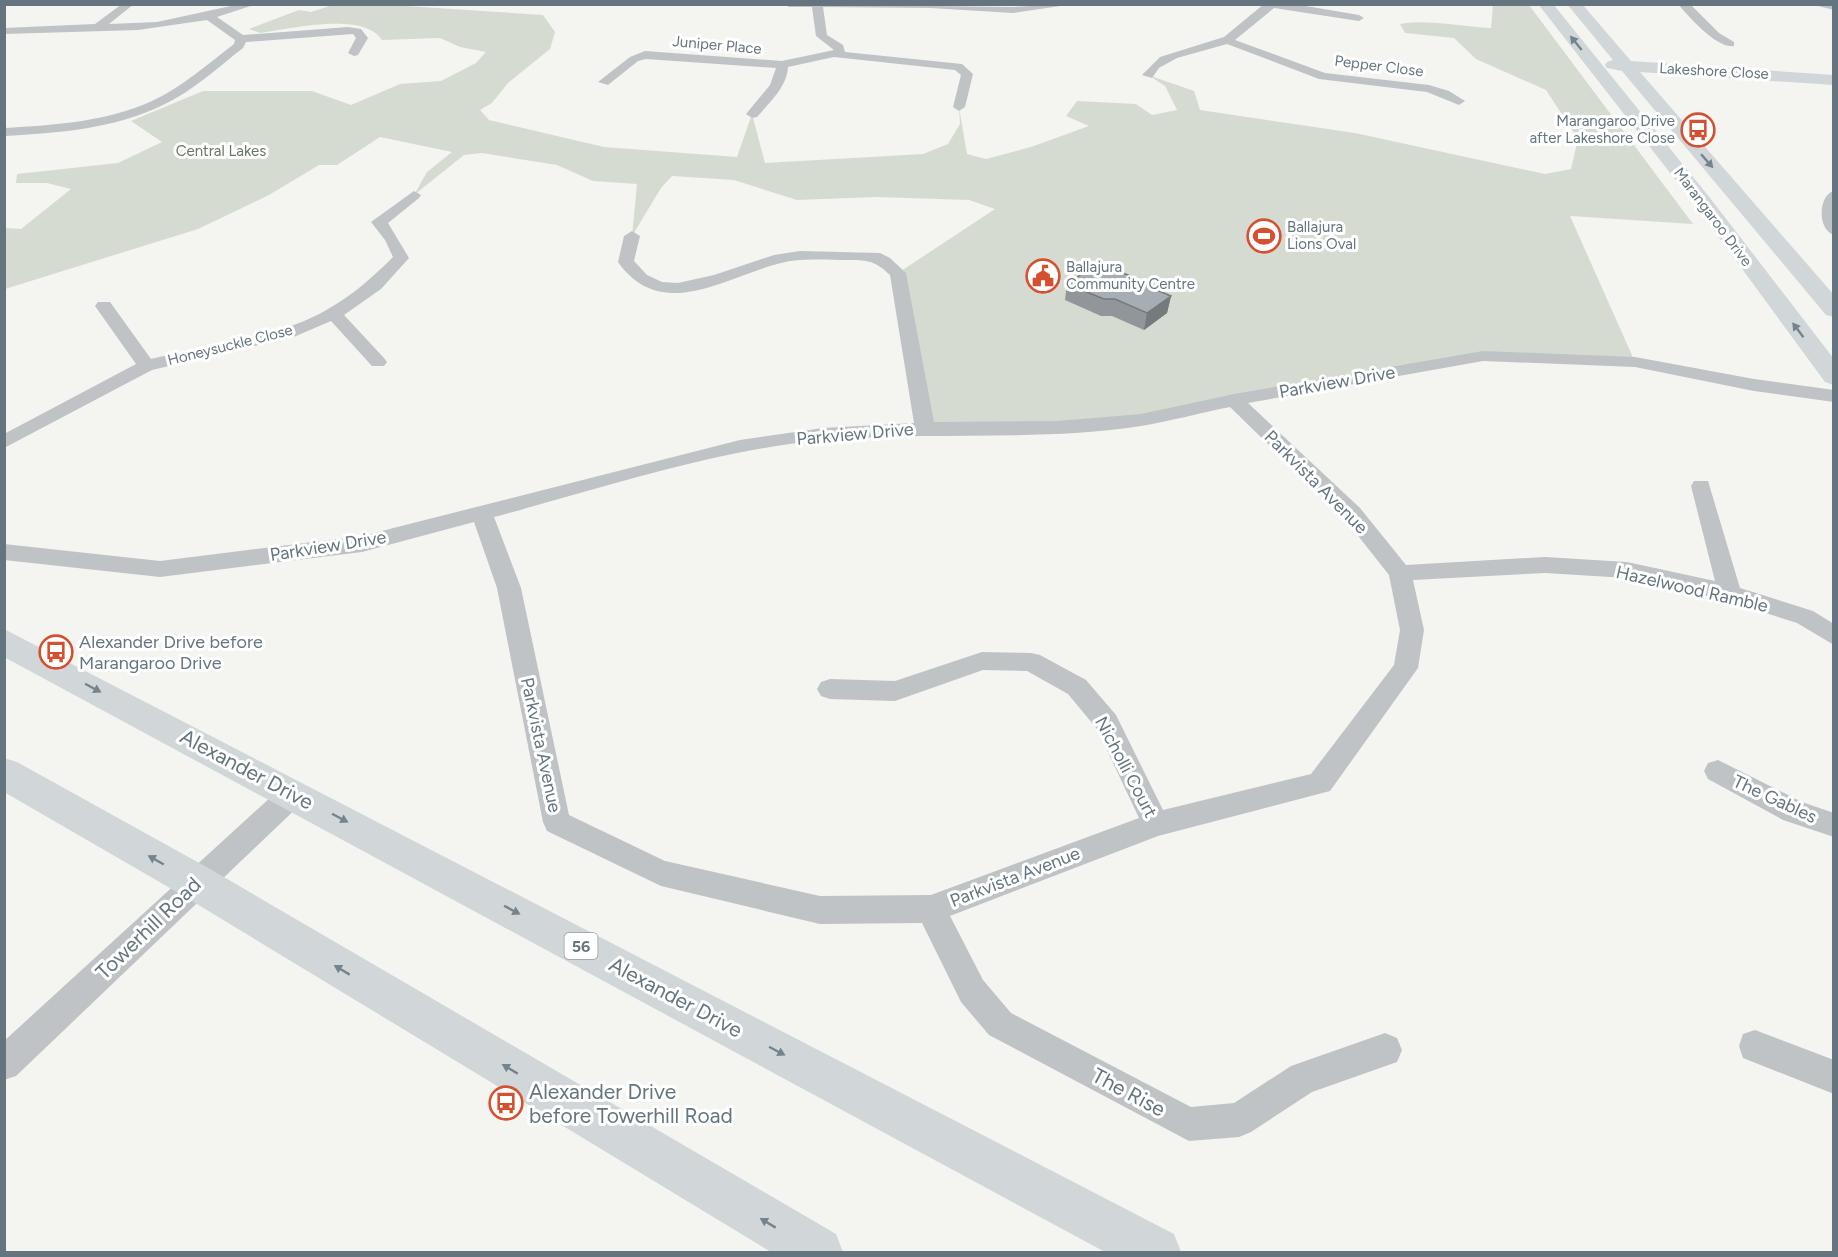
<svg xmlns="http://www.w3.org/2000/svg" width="1838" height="1257" viewBox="0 0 1838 1257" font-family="Figtree,sans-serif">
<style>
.green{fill:#d6dbd2}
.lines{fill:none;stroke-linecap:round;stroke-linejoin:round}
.street{fill:#bfc3c6;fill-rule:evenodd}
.secondary{fill:#d1d6d9;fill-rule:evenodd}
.primary{fill:#d1d6d9;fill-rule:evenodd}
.wall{fill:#90969a}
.shaded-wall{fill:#757a7d}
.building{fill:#a7aeb3;stroke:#757a7d;stroke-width:1.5}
.oneway{fill:#75848c}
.labels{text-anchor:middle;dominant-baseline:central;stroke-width:6;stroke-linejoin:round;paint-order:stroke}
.far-street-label{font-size:15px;fill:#65757f;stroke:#fff}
.far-poi-label{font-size:15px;fill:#65757f;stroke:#fff;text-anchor:start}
.far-park-label{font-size:15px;fill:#687764;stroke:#fff}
.shield{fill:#fff;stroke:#939ea5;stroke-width:1.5}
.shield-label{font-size:16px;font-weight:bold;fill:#65757f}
.street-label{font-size:18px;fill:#65757f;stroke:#fff}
.poi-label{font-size:18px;fill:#65757f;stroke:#fff;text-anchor:start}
.near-street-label{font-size:21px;fill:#65757f;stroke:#fff}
.near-poi-label{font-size:21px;fill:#65757f;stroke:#fff;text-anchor:start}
</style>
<rect width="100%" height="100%" fill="#f4f4f1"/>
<path class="green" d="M336 4 390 5 543 15 555 32 550 49 508 83 492 103 480 110 489 120 604 147 737 157 752 114 765 163 923 154 948 144 960 124 959 107 967 154 986 159 1031 147 1089 126 1066 116 1077 101 1136 104 1152 115 1177 110 1165 86 1148 75 1194 91 1200 110 1355 133 1545 174 1571 169 1578 139 1546 90 1476 59 1454 38 1405 33 1400 24C1424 19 1464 27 1491 28L1493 5H1529L1693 224 1570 216 1635 362 1483 356 1141 420 925 428 898 273 995 209 969 200 876 197 797 200 734 180 672 176 661 188 632 236 637 184 593 181 557 165 482 153 464 155 414 195 427 172 452 152 380 137 337 165H319L269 195 198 229 5 289 4 228 21 229 71 189 47 183H16L17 174 118 163 162 142 131 121 203 91H312L351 105 400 84 441 81 476 63 486 52 460 47 440 38 382 40C363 11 290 29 260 33L249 29 299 10 311 12Z"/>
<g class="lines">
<g class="street">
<path d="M122 4H134L109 24 157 22 240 4H257L217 17 243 35 348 27 361 29 368 38 358 55 354 56 348 53 356 38 353 34 246 42 243 48C217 68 193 91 163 105 114 129 58 133 4 136V128C55 125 107 122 154 100 183 86 208 64 234 44L235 40 207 20 138 30 4 34V28L95 24Z"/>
<path d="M784 4 1013 7 1074 4 1013 13 930 8 823 7 827 35 843 45 845 52 962 64 973 74 965 107 959 111 953 107 961 75 955 70 834 57 788 67C787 87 769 103 757 117L752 118 746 114 770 85 776 68 646 59 638 61 608 85 598 82 630 57 645 51 782 61 834 50 816 36 812 7H789Z"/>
<polygon points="1264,4 1294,4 1359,15 1364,18 1359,21 1274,8 1235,40 1325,73 1429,85 1449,91 1465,101 1459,105 1427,92 1319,79 1227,44 1177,58 1159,68 1152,78 1142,75 1160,57 1224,37"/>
<path d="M1678 4H1690L1719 33 1734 42V46C1717 49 1689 17 1678 4Z"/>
<polygon points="1810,4 1834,4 1834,10"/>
<path d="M414 191 421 195 419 198 388 223 409 258 381 289 344 315 384 358 387 362 384 366H372L331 321 296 336 152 370 4 448V434L136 364 95 306 98 302H110L151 359C204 347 282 337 328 309 353 295 373 277 393 257L385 240 371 222Z"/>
<path d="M1834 191V235C1817 230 1818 195 1834 191Z"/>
<path d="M632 231 640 236 634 261 647 275 662 282 678 283 714 275 774 255 800 251 880 253 890 258 906 273 934 422 1057 421 1141 414 1234 394 1483 351 1635 357 1754 379 1834 390V402L1754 391 1635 367 1483 361 1248 403 1360 508 1406 565 1545 557 1627 562 1715 581 1691 486 1694 481H1708L1740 588 1813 611 1834 624V645L1797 623 1728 601 1627 578 1545 573 1413 580 1424 630 1418 668 1330 791 1158 836 950 916 983 980 1011 1013 1191 1107 1234 1103 1291 1066 1385 1033 1397 1038 1402 1050 1397 1062 1312 1092 1251 1132 1239 1137 1189 1141 989 1035 961 1002 922 923 820 924 661 886 547 831 543 822 497 588 474 522 362 552 160 577 4 560V544L160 561 362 536 740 440 823 428 914 423 890 275C873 258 863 260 840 260 821 260 799 258 781 263 726 276 662 324 618 262L624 236ZM1230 407 1344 518 1389 575 1400 630 1394 665 1311 774 1163 810 1116 715 1086 680 1040 655 1031 653 982 652 895 681 830 679 821 682 817 689 821 696 830 699 895 701 983 670 1027 671 1068 694 1097 729 1139 818 931 895 820 896 665 861 569 815 521 588 494 517C600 489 715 450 824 440 929 431 1037 442 1141 426 1171 421 1200 413 1230 407Z"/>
<polygon points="1718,760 1802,802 1834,813 1834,837 1783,820 1708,779 1704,771 1708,763"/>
<polygon points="294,781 304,785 308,793 304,801 16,1076 4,1080 4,1041 284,785"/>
<polygon points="1755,1030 1834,1060 1834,1094 1743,1058 1739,1046 1743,1034"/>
</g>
<g class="secondary">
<polygon points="1538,4 1553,4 1710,198 1834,359 1834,385 1825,382 1696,206"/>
<polygon points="1567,4 1582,4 1631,61 1834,75 1834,85 1640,72 1834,295 1834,317 1826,315 1622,71 1607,68 1605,65 1607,62 1613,60"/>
</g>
<g class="primary">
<polygon points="4,629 1174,1234 1181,1252 1105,1252 4,657"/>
<polygon points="4,758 17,762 210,869 836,1234 843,1252 771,1252 182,895 4,792"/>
</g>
</g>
<polygon class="wall" points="1067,284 1171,296 1167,313 1144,330 1112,316 1101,316 1065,300"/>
<polygon class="shaded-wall" points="1163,289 1160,304 1171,296 1167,313 1144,330 1147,313 1159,291"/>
<polygon class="building" points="1098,263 1163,289 1159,291 1171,296 1147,313 1115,299 1104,299 1067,284"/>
<defs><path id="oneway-solid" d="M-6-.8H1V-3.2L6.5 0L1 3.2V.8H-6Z" transform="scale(1.5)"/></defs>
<g class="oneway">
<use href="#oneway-solid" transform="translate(1576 43) rotate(-129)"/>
<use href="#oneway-solid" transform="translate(1707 161) rotate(49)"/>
<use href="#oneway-solid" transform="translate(1798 330) rotate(-127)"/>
<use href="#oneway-solid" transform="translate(93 688) rotate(28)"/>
<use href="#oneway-solid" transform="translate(340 818) rotate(28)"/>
<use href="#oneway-solid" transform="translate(156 860) rotate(-150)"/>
<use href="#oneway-solid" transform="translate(512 910) rotate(28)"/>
<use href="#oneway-solid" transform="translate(342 970) rotate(-149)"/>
<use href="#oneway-solid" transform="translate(777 1051) rotate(28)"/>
<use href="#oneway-solid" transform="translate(510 1069) rotate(-149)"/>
<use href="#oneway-solid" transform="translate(768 1223) rotate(-149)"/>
</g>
<defs>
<g id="bus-ring" transform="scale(1.725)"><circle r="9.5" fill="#fff" stroke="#d55030" stroke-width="1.5"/><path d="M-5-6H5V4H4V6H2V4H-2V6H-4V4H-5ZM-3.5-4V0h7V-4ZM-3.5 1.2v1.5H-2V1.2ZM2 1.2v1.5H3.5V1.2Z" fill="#d55030"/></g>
<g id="stadium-ring" transform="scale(1.725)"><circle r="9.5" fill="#fff" stroke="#d55030" stroke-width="1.5"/><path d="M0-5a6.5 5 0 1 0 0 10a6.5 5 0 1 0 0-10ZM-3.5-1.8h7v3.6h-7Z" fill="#d55030"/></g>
<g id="civic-ring" transform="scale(1.725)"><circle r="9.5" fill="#fff" stroke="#d55030" stroke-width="1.5"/><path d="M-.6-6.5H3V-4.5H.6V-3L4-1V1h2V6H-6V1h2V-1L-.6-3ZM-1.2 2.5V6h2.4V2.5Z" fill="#d55030"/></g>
</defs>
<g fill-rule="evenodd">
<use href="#bus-ring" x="1698" y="130"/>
<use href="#stadium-ring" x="1264" y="236"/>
<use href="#civic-ring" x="1043" y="276"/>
<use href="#bus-ring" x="56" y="652"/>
<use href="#bus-ring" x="506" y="1103"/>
</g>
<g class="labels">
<g class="far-street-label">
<text transform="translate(717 45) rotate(5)">Juniper Place</text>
<text transform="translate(1379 66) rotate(7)">Pepper Close</text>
<text transform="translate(1714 71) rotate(3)">Lakeshore Close</text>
<text transform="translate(1713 217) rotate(53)">Marangaroo Drive</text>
<text transform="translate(230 345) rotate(-14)">Honeysuckle Close</text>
</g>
<g class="far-poi-label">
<text x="1675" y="121" text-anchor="end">Marangaroo Drive<tspan x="1675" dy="17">after Lakeshore Close</tspan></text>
<text x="1287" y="227">Ballajura<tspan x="1287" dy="17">Lions Oval</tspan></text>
<text x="1066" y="267">Ballajura<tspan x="1066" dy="17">Community Centre</tspan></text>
</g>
<g class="far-park-label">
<text x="221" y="151">Central Lakes</text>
</g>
<rect class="shield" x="564.5" y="933" width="33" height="26" rx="4.5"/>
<g class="shield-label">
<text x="581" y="946">56</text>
</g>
<g class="street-label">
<text transform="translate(1337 382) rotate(-10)">Parkview Drive</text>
<text transform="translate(855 434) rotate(-5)">Parkview Drive</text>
<text transform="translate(1316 482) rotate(45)">Parkvista Avenue</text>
<text transform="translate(328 546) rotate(-9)">Parkview Drive</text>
<text transform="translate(1692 589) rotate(13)">Hazelwood Ramble</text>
<text transform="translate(541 745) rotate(78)">Parkvista Avenue</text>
<text transform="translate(1126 767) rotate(62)">Nicholli Court</text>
<text transform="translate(1775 799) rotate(25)">The Gables</text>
<text transform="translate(1015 877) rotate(-21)">Parkvista Avenue</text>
</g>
<g class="poi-label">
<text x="79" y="642">Alexander Drive before<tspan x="79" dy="21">Marangaroo Drive</tspan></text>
</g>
<g class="near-street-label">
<text transform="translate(247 769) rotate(28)">Alexander Drive</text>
<text transform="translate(148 928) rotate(-44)">Towerhill Road</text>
<text transform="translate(676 997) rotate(28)">Alexander Drive</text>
<text transform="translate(1129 1092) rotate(28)">The Rise</text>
</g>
<g class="near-poi-label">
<text x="529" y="1091">Alexander Drive<tspan x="529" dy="24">before Towerhill Road</tspan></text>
</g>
</g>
<rect width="1838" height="1257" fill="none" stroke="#65757f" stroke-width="12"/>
</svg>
